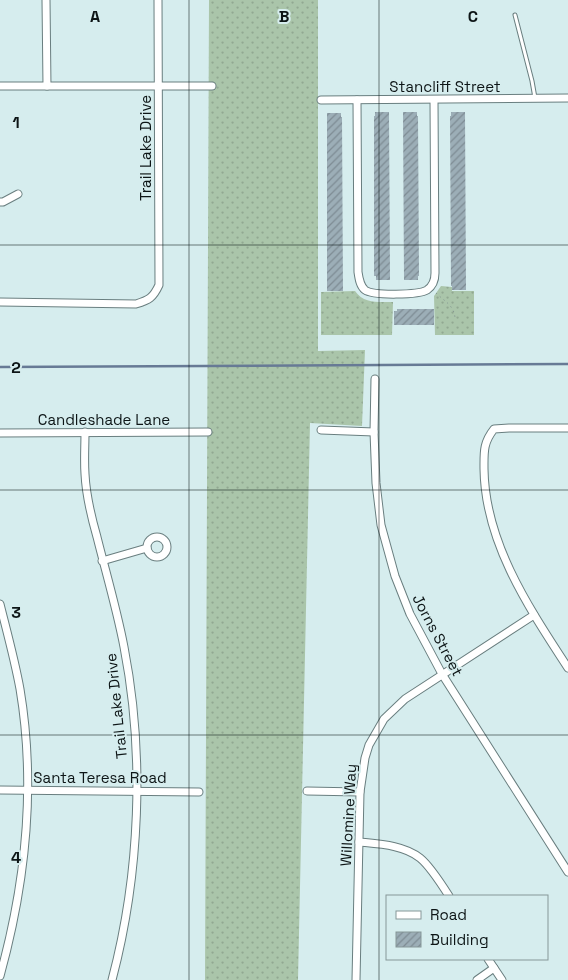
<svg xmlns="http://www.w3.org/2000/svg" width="568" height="980" viewBox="0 0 568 980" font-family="'Space Grotesk',sans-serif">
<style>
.grass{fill:url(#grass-dots)}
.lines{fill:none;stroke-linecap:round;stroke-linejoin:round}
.stream{stroke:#677a95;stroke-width:2.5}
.building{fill:url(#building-hatch)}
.lane-casing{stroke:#697e7f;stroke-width:5}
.street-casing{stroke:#697e7f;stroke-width:9}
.path{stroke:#79898a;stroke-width:1;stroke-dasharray:1 4;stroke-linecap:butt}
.lane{stroke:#fff;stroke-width:3}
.street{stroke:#fff;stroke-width:7}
.grid{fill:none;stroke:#0d1516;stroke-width:1;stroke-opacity:0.55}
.labels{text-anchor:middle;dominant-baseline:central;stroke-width:4;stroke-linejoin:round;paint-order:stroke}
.street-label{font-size:15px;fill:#0d1516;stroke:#d6edee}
.grid-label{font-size:16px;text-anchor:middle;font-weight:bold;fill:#0d1516;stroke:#d6edee;stroke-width:4;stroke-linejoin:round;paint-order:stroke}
</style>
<defs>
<pattern id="grass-dots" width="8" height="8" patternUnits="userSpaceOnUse" patternTransform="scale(1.25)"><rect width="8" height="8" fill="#aac5aa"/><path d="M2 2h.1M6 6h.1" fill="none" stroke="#91a892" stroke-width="1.8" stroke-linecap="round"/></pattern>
<pattern id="building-hatch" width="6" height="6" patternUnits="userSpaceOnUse" patternTransform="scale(1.25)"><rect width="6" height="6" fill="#9caeb7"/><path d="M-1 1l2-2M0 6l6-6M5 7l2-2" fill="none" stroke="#7e8c94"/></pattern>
</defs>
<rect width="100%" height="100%" fill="#d6edee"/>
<g class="grass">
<polygon points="209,0 318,0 318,351 365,350 362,426 310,423 298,980 205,980"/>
<polygon points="441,286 452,287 452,291 474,291 474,335 435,335 434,296"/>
<path d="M355 291C364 304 379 302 393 302L392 335H321V292Z"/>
</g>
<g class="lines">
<polyline class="stream" points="0,367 568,364"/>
</g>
<g class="building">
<polygon points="375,112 389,112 390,280 376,280 376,276 374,276 374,116 375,116"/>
<polygon points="403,112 417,112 417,116 418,116 419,276 418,276 418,280 404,280"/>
<polygon points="451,112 465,112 466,290 452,290 452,286 451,286 450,116 451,116"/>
<polygon points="327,113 341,113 341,117 342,117 343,291 327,291"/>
<polygon points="397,309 434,309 434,325 394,325 394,311 397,311"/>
</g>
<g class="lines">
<g class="lane-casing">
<polyline id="lane" points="515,15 532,81 535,98"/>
</g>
<g class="street-casing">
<g id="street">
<polyline points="46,0 47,86"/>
<polyline points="0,86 212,86"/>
<polyline points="321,100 568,98"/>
<path d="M357 100 358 272C359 279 360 286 365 290 373 296 419 295 427 290 433 286 435 280 435 273L434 100"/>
<polyline points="0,202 3,202 18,194"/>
<path d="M0 302 136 304C149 300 153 298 159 285L158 0"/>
<polyline points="375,379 374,432 376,483 381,525 395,576 410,614 442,674 568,872"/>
<path d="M568 428H509L494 429C483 443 484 452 484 469 485 543 529 608 568 668"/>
<polyline points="321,430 374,432"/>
<path d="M85 432C85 446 84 460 85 474 86 495 91 516 97 537 106 573 117 610 124 647 145 755 140 874 112 980"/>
<polyline points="0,433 208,432"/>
<circle cx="157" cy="547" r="10"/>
<polyline points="102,561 147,548"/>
<path d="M0 604C7 632 15 661 20 689 36 785 26 882 0 976"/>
<polyline points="0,790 199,792"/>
<polyline points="307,791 360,792"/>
<path d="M359 842C379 844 404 845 420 858 430 866 442 885 449 896"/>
<polyline points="488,959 502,980"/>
<polyline points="356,980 360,792 365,758 369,745 384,719 405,699 534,615"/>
<polyline points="477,980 494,968"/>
</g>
</g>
<path class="path" d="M436 293C444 301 454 305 455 318"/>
<use href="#lane" class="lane"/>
<use href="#street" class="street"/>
</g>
<path class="grid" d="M189 0V980M379 0V980M0 245H568M0 490H568M0 735H568"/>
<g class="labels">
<g class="street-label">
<text x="445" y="86">Stancliff Street</text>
<text transform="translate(145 148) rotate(-90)">Trail Lake Drive</text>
<text x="104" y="419">Candleshade Lane</text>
<text transform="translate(438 635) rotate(62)">Jorns Street</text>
<text transform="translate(116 706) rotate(-96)">Trail Lake Drive</text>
<text x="100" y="777">Santa Teresa Road</text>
<text transform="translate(348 815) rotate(-87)">Willomine Way</text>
</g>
</g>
<g class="grid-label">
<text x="95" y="22">A</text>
<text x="284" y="22">B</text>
<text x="473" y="22">C</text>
<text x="16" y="128">1</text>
<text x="16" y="373">2</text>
<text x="16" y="618">3</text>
<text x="16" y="863">4</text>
</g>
<rect x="386" y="895" width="162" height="65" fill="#d6edee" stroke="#869798"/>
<rect x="396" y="911" width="25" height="8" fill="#ffffff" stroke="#869798"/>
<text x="430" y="920" font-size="15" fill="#0d1516">Road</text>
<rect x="396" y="932" width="25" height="15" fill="url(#building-hatch)" stroke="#869798"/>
<text x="430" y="945" font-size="15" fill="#0d1516">Building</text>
</svg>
